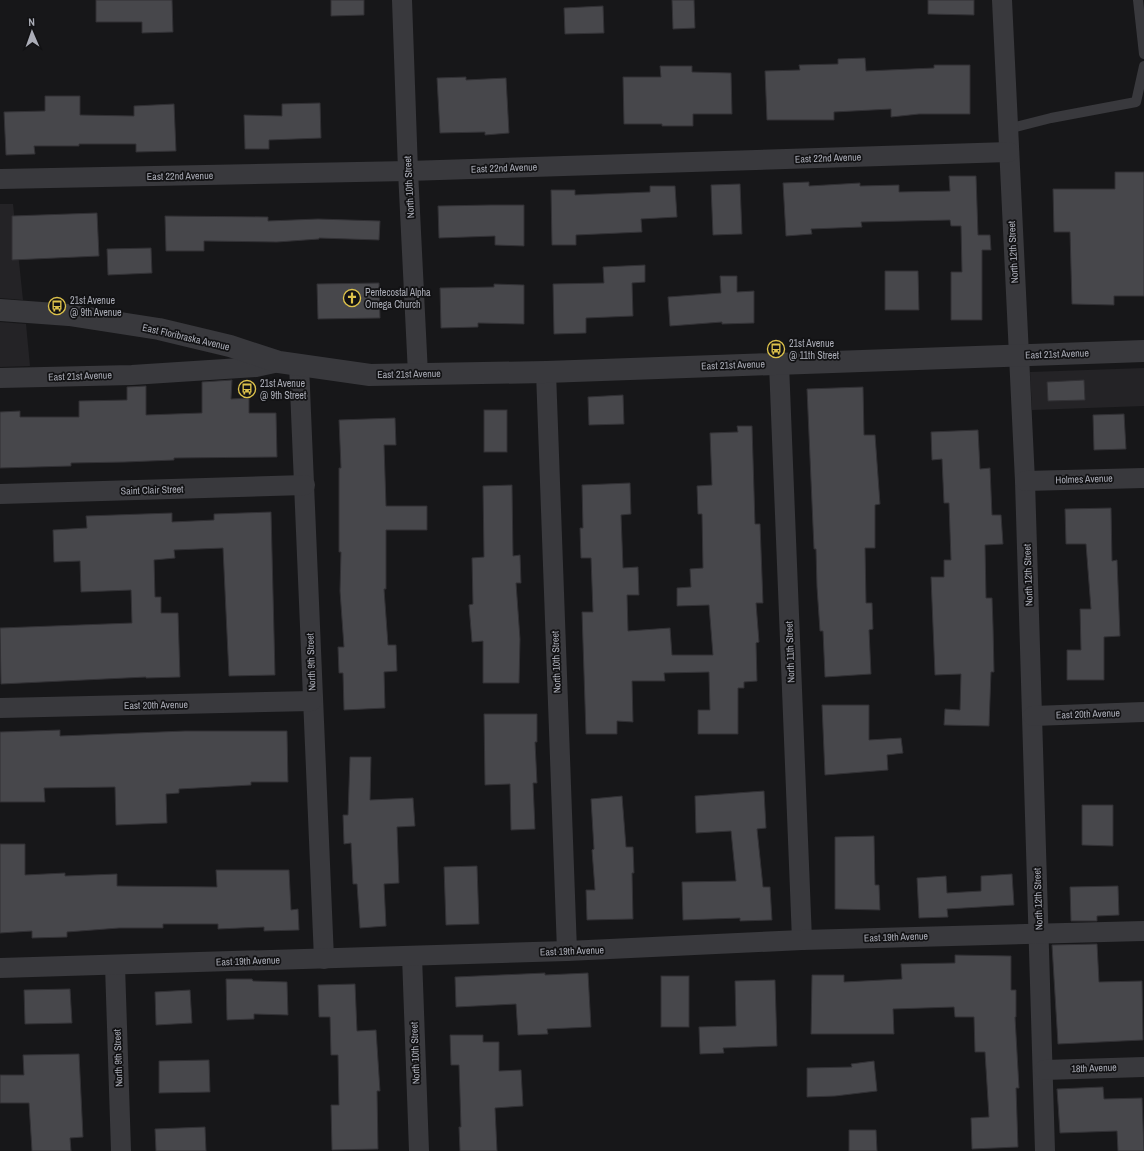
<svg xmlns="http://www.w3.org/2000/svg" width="1144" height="1151" viewBox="0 0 1144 1151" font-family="'Archivo Narrow',sans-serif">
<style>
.built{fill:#242326}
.building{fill:#47474b;stroke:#323135}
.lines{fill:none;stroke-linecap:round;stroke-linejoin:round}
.service{stroke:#39393d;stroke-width:10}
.minor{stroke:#39393d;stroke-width:20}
.tertiary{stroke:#39393d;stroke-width:22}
.labels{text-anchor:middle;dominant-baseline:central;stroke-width:3.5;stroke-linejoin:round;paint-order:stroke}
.street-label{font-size:10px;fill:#abadb7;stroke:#121214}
.poi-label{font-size:10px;fill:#abadb7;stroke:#121214;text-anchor:start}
</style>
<rect width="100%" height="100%" fill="#171719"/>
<g class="built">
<polygon points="0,204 13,204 23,300 0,298"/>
<polygon points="0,322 26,324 30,366 0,367"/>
<polygon points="1144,368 1144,406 1032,410 1030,372"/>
</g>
<g class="building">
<polygon points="96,0 172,0 173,32 142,33 142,22 96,22"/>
<polygon points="331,0 364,0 364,15 331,16"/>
<polygon points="672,0 694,0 695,28 673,29"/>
<polygon points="928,0 974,0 974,15 928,14"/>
<polygon points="603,6 604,33 565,34 564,8"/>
<polygon points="865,58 866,71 934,68 934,65 970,65 970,114 919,114 891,117 891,109 834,112 834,120 767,120 765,71 800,70 799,65 838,64 838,59"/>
<polygon points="660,66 692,66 692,72 731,73 732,114 693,114 693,126 662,126 662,124 624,124 623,77 661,77"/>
<polygon points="466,77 466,80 506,78 509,133 485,135 485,132 440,133 437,78"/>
<polygon points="45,96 80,96 80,115 134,116 134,106 174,104 176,151 136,152 136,144 79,144 79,146 34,146 35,154 6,155 4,112 45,111"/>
<polygon points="320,103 321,138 269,140 269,149 245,149 244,115 282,116 282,104"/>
<polygon points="1115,172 1144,172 1144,296 1114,296 1114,305 1072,304 1070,232 1054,232 1053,189 1115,189"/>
<polygon points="949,176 976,176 978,235 990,235 991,250 982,250 982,320 951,320 951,272 962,272 961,226 951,226 950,220 861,222 862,227 811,229 812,234 786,236 783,183 809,182 809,186 860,183 860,186 899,185 899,192 950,191"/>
<polygon points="740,184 742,234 713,235 711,185"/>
<polygon points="650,186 675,186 677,217 641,219 642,232 576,235 576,245 552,245 551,190 575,190 575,195 650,192"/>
<polygon points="491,205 524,205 524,246 495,245 495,236 439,238 438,206"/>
<polygon points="97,213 99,256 12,260 12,216"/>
<polygon points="165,216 268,217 268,221 318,219 380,221 379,240 319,238 319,239 277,242 204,241 204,251 166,251"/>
<polygon points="151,248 152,273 108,275 107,249"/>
<polygon points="645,265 645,282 632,283 633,316 586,318 586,333 554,334 553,284 604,283 603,267"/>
<polygon points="885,271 918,271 919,310 885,310"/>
<polygon points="720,276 737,276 737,292 754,291 754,323 722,324 722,322 670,326 668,297 721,293"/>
<polygon points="379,283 380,318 318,319 317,284"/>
<polygon points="494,284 524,285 524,324 478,323 478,327 441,328 440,288 494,287"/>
<polygon points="232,380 231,399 249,398 249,413 276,413 277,457 174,458 174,460 125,462 71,463 71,466 0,468 0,412 20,411 20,417 79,417 79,401 127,400 127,387 146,386 146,415 202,413 202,382"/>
<polygon points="1084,380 1085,400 1048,401 1047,382"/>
<polygon points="863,387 864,435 875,435 880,504 875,505 875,548 865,548 866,603 872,603 873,629 869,630 871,674 825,677 823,631 820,631 817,587 816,549 814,549 807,389"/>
<polygon points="623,395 624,424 589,425 588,397"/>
<rect x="484" y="410" width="23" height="42"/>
<polygon points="1124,414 1126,449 1094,450 1093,415"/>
<polygon points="395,418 396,445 384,445 386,506 427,506 427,530 386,530 386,589 384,589 388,645 396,645 397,671 384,672 385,708 344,710 343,673 339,673 338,647 344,647 340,591 341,552 339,552 339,468 341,468 339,420"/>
<polygon points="737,426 752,426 755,524 760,524 763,603 756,603 759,642 756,643 757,681 744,682 744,688 738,688 738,734 698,734 698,710 710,710 709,672 664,673 665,681 632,681 633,722 617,721 617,734 586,734 582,612 593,612 591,558 581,558 580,528 583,528 582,485 630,483 631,514 621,515 623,568 638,567 639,595 627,595 628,631 670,628 672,655 713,655 709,605 677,606 677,588 691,587 690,569 703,568 702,514 698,514 697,486 712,485 710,433 738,432"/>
<polygon points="978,430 980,469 990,468 992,515 1001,515 1003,544 985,545 986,598 992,598 993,626 994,672 991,672 989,726 944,725 945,709 960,710 961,674 935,675 931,577 944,577 944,560 951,560 949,503 944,503 942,459 932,460 931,432"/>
<polygon points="512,485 513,556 520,555 521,583 516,583 520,639 519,683 483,683 483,641 472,642 469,605 473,604 472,558 484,557 483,486"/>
<polygon points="1111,508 1112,561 1117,560 1120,636 1104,637 1104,680 1067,680 1067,650 1081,650 1080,609 1091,609 1086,544 1066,544 1065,509"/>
<polygon points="271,512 275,675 229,676 223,548 174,550 175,558 154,560 155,597 161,597 161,613 178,613 180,677 146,678 146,677 1,684 0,628 132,623 131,590 81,592 80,561 54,562 53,530 87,528 86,516 172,513 172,522 214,520 214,514"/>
<polygon points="822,705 869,705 869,740 901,738 903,753 887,755 888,770 825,775"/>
<polygon points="484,714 537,714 537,742 535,742 537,783 533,783 535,829 511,830 510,784 485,785"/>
<polygon points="60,730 60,736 185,731 287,731 288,782 251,782 251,785 179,789 179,793 166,794 167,823 116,825 115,787 44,788 45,802 0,802 0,732"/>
<polygon points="350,757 371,757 370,800 413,798 415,826 397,827 399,883 384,884 386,926 360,928 357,884 353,884 351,843 344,844 343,815 348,815"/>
<polygon points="764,791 766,828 757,829 763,887 770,887 772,920 740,921 740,918 683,920 682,882 736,881 731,831 696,833 695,796"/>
<polygon points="622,796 626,847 633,847 634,873 632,873 633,919 587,920 586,890 595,890 592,850 594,849 591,799"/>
<polygon points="1082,805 1113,805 1113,846 1082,845"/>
<polygon points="874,836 875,885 879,885 880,910 835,909 835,837"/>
<polygon points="0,844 25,844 25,875 65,873 65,876 117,874 117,886 217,887 216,870 289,870 291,910 298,909 299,930 264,931 264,927 218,929 218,924 163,924 163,928 119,928 67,932 67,937 32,938 32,931 0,933"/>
<polygon points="477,866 479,924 446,925 444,867"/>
<polygon points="1012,874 1014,905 947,909 948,917 919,918 917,878 946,876 947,893 981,891 981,876"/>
<polygon points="1118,886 1119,915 1097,916 1097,921 1071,921 1070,887"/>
<polygon points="1097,944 1099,982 1142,981 1143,1040 1058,1044 1052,945"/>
<polygon points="955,955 1011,956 1011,990 1016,990 1016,1017 1015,1017 1019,1088 1016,1088 1018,1147 972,1149 971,1118 989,1117 985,1052 975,1052 974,1017 955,1017 954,1007 893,1009 894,1034 811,1034 812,975 844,975 844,982 902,979 901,964 955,963"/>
<polygon points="545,973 545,975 588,973 591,1027 547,1029 548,1034 518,1035 516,1004 456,1007 455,977"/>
<rect x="661" y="976" width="28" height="51"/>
<polygon points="226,979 252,979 253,981 287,982 288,1015 254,1014 254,1019 227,1020"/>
<polygon points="775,980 777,1046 723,1048 724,1053 700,1054 699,1027 736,1026 735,981"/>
<polygon points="355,984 357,1031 376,1030 380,1091 377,1091 378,1149 332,1150 331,1105 339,1105 338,1055 331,1055 330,1017 319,1017 318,985"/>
<polygon points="70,989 72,1023 25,1024 24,990"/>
<polygon points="190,990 192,1023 156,1025 155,992"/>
<polygon points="450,1035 483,1035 483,1042 499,1042 499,1071 521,1070 523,1106 495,1108 497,1151 460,1151 459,1127 461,1127 459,1065 451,1065"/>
<polygon points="79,1054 83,1137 70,1138 71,1151 32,1151 29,1103 0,1103 0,1075 24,1075 23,1055"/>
<polygon points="209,1060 210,1092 159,1093 159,1061"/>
<polygon points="874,1061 877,1091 835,1096 807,1097 807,1068 852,1067 851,1064"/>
<polygon points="1103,1087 1104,1099 1142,1098 1144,1151 1118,1151 1117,1131 1060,1133 1057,1089"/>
<polygon points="205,1127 206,1151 156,1151 155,1129"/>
<polygon points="849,1130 876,1130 877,1151 849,1151"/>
</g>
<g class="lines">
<g class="service">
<polyline points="1138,0 1144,54"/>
<polyline points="1008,129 1051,118 1136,102 1144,66"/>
</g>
<g class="minor">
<polyline points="402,0 408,171 418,374"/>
<polyline points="1002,0 1025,481 1045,1151"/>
<polyline points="0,179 408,171 1009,152"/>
<polyline points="779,364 802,940"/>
<polyline points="299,365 324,959"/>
<polyline points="546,372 567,951"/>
<polyline points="0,378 132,375 256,367 279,362"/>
<polyline points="1025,481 1144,478"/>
<polyline points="0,494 305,485"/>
<polyline points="0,708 312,701"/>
<polyline points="1033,716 1144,712"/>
<polyline points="412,956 419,1151"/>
<polyline points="115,965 121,1151"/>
<polyline points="0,968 567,951 802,940 1144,931"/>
<polyline points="1044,1070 1144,1067"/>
</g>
<polyline class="tertiary" points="0,310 69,315 159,329 230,346 279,362 370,375 546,372 1144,351"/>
</g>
<defs>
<g id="church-ring" transform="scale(0.9)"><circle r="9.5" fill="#121214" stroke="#ddc24b" stroke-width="1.5"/><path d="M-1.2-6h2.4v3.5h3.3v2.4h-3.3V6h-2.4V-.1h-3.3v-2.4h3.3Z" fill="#ddc24b"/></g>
<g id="bus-ring" transform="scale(0.9)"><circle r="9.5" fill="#121214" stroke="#ddc24b" stroke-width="1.5"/><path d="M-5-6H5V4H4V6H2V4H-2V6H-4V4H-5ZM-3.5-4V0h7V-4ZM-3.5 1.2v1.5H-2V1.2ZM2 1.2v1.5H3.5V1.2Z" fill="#ddc24b"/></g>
</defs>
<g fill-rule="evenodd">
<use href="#church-ring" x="352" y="298"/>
<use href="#bus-ring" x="57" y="306"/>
<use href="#bus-ring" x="776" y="349"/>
<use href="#bus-ring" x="247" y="389"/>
</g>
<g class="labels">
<g class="street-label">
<text transform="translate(828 158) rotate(-2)">East 22nd Avenue</text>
<text transform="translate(504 168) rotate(-2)">East 22nd Avenue</text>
<text transform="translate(180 176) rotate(-1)">East 22nd Avenue</text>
<text transform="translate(409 187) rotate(-93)">North 10th Street</text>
<text transform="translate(1013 252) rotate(-93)">North 12th Street</text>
<text transform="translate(186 337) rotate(13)">East Floribraska Avenue</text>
<text transform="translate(1057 354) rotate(-2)">East 21st Avenue</text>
<text transform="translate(733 365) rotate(-2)">East 21st Avenue</text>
<text transform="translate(409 374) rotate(-1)">East 21st Avenue</text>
<text transform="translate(80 376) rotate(-2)">East 21st Avenue</text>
<text transform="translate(1084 479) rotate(-2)">Holmes Avenue</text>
<text transform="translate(152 490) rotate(-2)">Saint Clair Street</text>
<text transform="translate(1028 575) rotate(-92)">North 12th Street</text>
<text transform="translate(790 652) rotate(-92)">North 11th Street</text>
<text transform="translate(311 662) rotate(-92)">North 9th Street</text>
<text transform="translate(556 662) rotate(-92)">North 10th Street</text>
<text transform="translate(156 705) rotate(-1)">East 20th Avenue</text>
<text transform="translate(1088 714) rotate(-2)">East 20th Avenue</text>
<text transform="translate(1038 899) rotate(-92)">North 12th Street</text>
<text transform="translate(896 937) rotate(-2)">East 19th Avenue</text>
<text transform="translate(572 951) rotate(-2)">East 19th Avenue</text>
<text transform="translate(248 961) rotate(-2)">East 19th Avenue</text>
<text transform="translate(415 1053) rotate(-92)">North 10th Street</text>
<text transform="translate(118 1058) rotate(-92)">North 9th Street</text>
<text transform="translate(1094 1068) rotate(-2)">18th Avenue</text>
</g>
<g class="poi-label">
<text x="365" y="292">Pentecostal Alpha<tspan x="365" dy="12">Omega Church</tspan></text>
<text x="70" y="300">21st Avenue<tspan x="70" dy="12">@ 9th Avenue</tspan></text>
<text x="789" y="343">21st Avenue<tspan x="789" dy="12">@ 11th Street</tspan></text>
<text x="260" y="383">21st Avenue<tspan x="260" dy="12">@ 9th Street</tspan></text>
</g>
</g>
<g transform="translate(32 32) rotate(358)" stroke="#121214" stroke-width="3" paint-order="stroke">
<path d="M0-3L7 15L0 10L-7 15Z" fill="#abadb7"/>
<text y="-6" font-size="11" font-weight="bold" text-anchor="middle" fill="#abadb7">N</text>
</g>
</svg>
